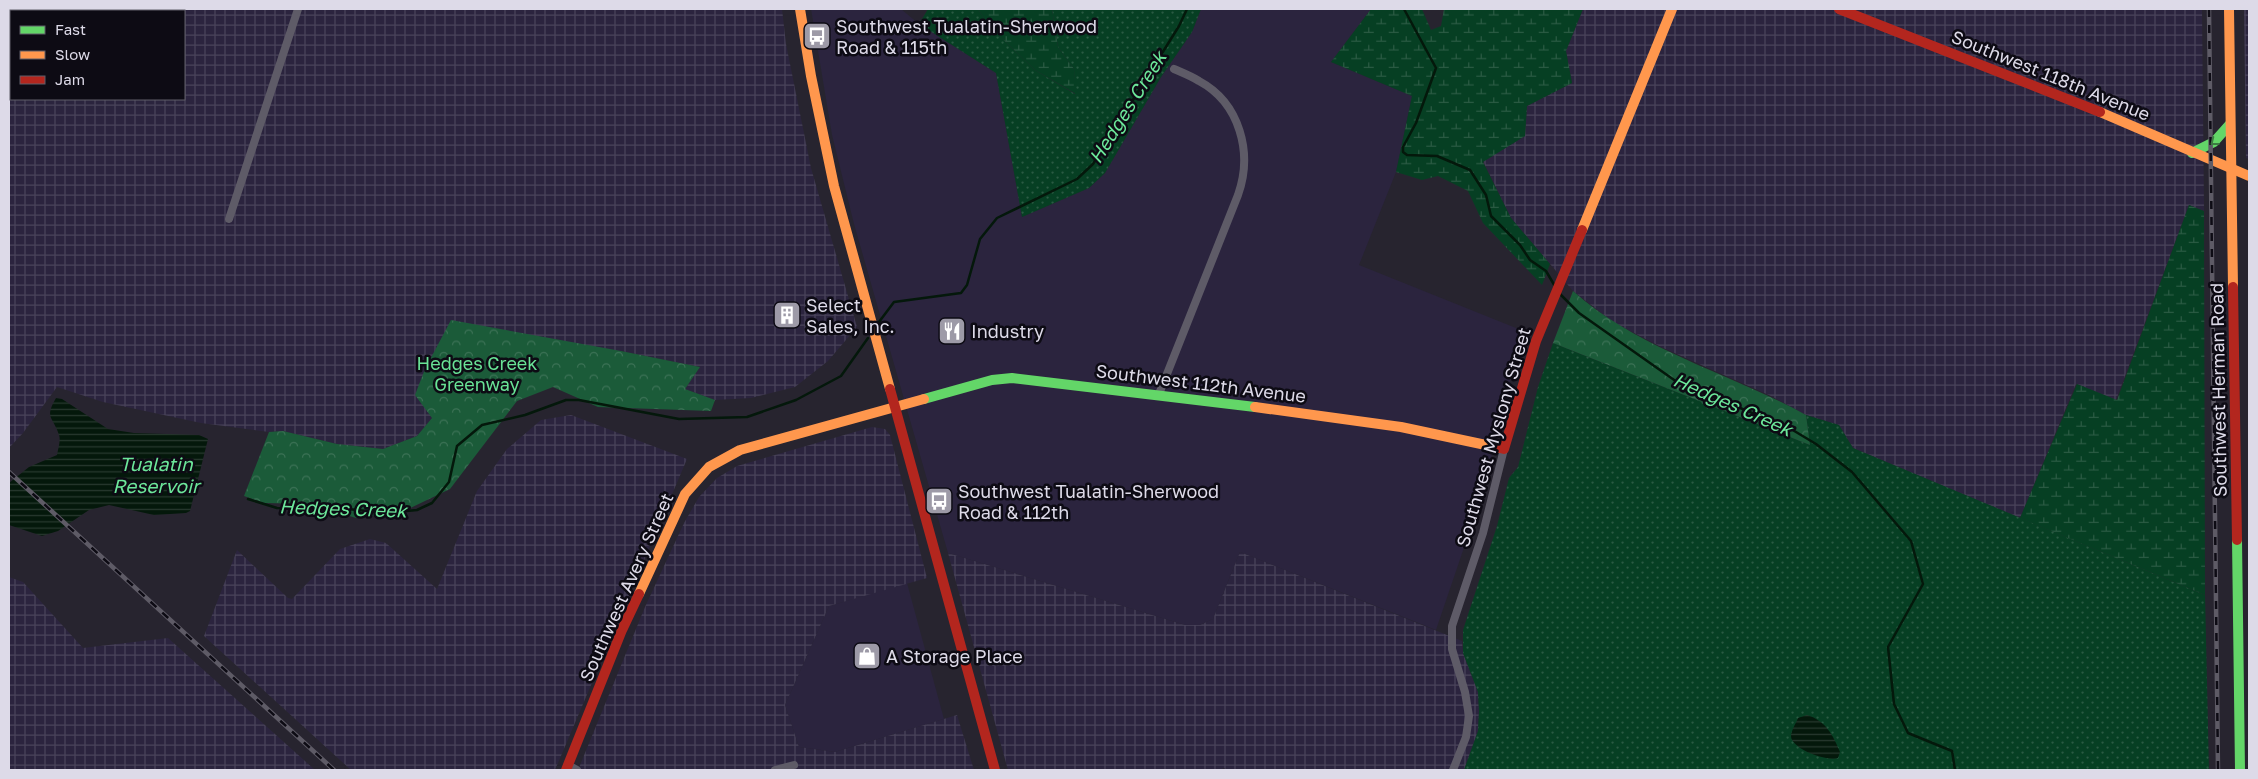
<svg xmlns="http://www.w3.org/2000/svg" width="2258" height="779" viewBox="0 0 2258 779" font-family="'Golos Text',sans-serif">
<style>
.built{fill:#2b243e}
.industrial{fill:url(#industrial-grid);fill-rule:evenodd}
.grass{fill:url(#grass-dots)}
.forest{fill:url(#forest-crowns)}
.wetland{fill:url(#wetland-marsh)}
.water{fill:url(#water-rules)}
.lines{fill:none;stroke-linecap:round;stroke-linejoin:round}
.stream{stroke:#04180b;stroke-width:2.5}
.street{stroke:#5e5b67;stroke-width:8}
.fast{stroke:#63d668;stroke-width:10}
.slow{stroke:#ff974d;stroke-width:10}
.jam{stroke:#b3261e;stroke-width:10}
.rail-casing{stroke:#5e5b66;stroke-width:4.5}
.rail{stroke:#0d0b14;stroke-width:2.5;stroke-dasharray:8;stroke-linecap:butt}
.oneway{stroke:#3c7b42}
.labels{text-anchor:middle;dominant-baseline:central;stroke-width:5;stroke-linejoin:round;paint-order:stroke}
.poi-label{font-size:18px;fill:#dddae8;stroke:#0d0b14;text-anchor:start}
.street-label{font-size:18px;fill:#dddae8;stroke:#0d0b14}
.park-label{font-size:18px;fill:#69e396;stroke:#0d0b14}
.water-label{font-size:19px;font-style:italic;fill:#6ce79a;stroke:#0d0b14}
</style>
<defs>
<pattern id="industrial-grid" width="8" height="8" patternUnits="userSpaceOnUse" patternTransform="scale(1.25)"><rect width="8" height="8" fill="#2b243e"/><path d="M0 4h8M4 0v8" fill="none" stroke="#49435a"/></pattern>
<pattern id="grass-dots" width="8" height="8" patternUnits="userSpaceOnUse" patternTransform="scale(1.25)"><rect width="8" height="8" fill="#063f23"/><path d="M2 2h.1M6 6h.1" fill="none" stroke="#2a5a43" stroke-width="1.8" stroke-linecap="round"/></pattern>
<pattern id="forest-crowns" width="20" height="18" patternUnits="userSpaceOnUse" patternTransform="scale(1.25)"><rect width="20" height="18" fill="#1b5b39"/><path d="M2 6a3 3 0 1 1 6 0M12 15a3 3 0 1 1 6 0" fill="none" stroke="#3c7256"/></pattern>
<pattern id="wetland-marsh" width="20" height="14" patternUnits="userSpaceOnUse" patternTransform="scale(1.25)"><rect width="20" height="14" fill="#063f23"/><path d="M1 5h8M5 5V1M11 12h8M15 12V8" fill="none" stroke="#2a5a43"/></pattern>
<pattern id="water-rules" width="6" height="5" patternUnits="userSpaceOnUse" patternTransform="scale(1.25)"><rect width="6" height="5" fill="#04180b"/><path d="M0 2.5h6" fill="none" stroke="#28392f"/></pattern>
</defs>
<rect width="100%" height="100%" fill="#27242f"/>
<g class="built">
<polygon points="811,9 901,9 919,24 996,73 1022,217 1089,188 1105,173 1161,77 1192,32 1201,9 1371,9 1331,62 1412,96 1396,172 1359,265 1526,332 1496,424 1489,474 1436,630 1240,552 1213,619 1200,625 1185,625 948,553 854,224 832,135"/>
<polygon points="907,583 944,719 835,752 799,747 785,705 829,606"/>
</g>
<g class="industrial">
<path d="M9 9H782L786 44 811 168 857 327 828 361 795 387 751 398 715 400 685 389 700 367 621 351 432 418 417 436 383 449 337 444 283 431 269 432 201 423 103 402 57 387 23 433 9 448ZM11 11H184V99H11Z"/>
<polygon points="1583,9 2202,9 2204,211 2189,205 2116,400 2076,384 2020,518 1853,448 1839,425 1806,415 1771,396 1661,347 1613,322 1573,291 1511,218 1483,161 1525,136 1527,106 1572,83 1566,51"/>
<polygon points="2244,9 2249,9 2249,159 2246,158"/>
<polygon points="571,415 687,459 555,770 351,770 204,636 237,550 288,598 292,599 340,549 370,539 386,543 437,589 477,491 507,449 541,420"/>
<polygon points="872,427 885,429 890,435 927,578 829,606 785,705 799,747 835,752 957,715 974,770 578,770 645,607 684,523 699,497 717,478 737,466"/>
<polygon points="1240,552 1462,641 1463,653 1478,692 1479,711 1478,731 1464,770 1228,770 1223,768 1222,770 1008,770 948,553 1185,625 1200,625 1213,619"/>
<polygon points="9,577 23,582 83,648 168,638 315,770 9,770"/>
</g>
<g class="grass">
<polygon points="928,9 978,9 989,26 1035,70 1075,94 1074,69 1058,47 1052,9 1201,9 1192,32 1161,77 1105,173 1089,188 1022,217 996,73 919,24"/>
<polygon points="1553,343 1810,445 1806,415 1839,425 1853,448 2205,595 2209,770 1464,770 1478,731 1479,711 1478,692 1463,653 1463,630 1497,526 1509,478 1518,467 1538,387"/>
</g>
<g class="forest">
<path d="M1573 291C1639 350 1730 373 1806 415L1810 445 1553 343Z"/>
<polygon points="451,320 621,351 700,367 685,389 715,400 711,411 598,407 553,387 517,401 450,489 402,512 356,518 311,504 264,503 244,496 269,432 283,431 337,444 383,449 417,436 432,418 415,395 425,369"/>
</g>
<g class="wetland">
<polygon points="978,9 1052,9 1058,47 1074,69 1076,94 1035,70 989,26"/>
<polygon points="1371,9 1422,9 1431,30 1441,26 1444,9 1583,9 1566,51 1572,83 1527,106 1525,136 1483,162 1511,218 1550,264 1542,285 1483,223 1468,191 1438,176 1422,180 1396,172 1412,96 1331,62"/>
<polygon points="2189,205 2204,211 2205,595 2020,518 2077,384 2117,400"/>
</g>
<g class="water">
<path d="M56 398 62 399 108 429 134 433 199 435 208 439 190 511 186 513 154 515 109 505 89 510 58 531 42 536 9 525V483L29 467 57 455C58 449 61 440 59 435 53 416 44 419 56 398Z"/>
<path d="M1807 715C1826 721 1833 735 1840 752L1838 758C1828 762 1791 749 1791 736 1791 731 1796 723 1798 718Z"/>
</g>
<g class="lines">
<g class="stream">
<polyline points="1404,9 1436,68 1416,123 1403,147 1403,152 1407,155 1437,156 1470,170 1486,195 1491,216 1520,245 1530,260 1546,271 1556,288"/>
<polyline points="1559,293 1579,313 1677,382 1791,429 1816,444 1852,472 1911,541 1923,584 1888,647 1894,704 1908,733 1952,751 1955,770"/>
<polyline points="879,322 894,302 961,293 967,285 980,239 997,218 1077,179 1093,164 1179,26 1187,9"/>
<polyline points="248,499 277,508 348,509 386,513 417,510 432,503 449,482 457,446 482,425 525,415 566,400 579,400 679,419 747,417 796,400 841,376 868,338"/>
</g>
<g class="street">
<polyline points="229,219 298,9"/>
<path d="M1159 394 1238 195C1253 153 1240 103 1199 81 1191 76 1183 73 1174 69"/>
<polyline points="568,765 577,770"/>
<polyline points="775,770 794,765"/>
<polyline points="1453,770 1466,737 1469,716 1465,692 1452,649 1452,626 1483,533 1504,449"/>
</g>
<g class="fast">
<polyline points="2192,153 2214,142 2230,124"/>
<polyline points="924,399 992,380 1012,378 1255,407"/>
<polyline points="2237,540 2240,770"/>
</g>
<g class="slow">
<polyline points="800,9 811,76 834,186 890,389"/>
<polyline points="2229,9 2233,287"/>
<polyline points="2100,112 2249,176"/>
<polyline points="1582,230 1672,9"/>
<polyline points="1255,407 1401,427 1500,448"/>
<polyline points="639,594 685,494 709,467 740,450 924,399"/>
</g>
<g class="jam">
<polyline points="1839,9 2100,112"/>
<polyline points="2233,287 2237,540"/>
<polyline points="890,389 995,770"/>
<polyline points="1500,448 1504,449 1536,341 1582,230"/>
<polyline points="566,770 622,630 639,594"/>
</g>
<g class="rail-casing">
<g id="rail">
<polyline points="2209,9 2218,770"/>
<polyline points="9,472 334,770"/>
</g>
</g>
<use href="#rail" class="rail"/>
</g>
<defs><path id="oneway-chevron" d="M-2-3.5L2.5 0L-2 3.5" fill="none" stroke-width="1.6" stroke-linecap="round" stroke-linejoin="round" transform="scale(1.25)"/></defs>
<use class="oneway" href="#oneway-chevron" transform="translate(2214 142) rotate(142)"/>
<defs>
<g id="bus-square" transform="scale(1.4375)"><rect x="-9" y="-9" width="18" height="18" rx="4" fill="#9d9aa7" stroke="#0d0b14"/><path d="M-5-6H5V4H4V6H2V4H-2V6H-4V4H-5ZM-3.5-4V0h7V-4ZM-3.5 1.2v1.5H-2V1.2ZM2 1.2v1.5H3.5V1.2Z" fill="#fff"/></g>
<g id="building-square" transform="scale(1.4375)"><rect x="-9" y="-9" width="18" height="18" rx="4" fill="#9d9aa7" stroke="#0d0b14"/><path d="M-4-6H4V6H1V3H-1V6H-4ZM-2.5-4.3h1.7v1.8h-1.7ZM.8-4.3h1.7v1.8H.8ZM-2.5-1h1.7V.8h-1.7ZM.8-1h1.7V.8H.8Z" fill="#fff"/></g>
<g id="restaurant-square" transform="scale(1.4375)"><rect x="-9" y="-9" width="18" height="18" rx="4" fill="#9d9aa7" stroke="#0d0b14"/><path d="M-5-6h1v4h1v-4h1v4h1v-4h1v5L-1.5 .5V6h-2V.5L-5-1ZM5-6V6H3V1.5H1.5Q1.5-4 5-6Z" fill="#fff"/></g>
<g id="shop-square" transform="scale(1.4375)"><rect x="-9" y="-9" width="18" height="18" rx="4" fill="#9d9aa7" stroke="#0d0b14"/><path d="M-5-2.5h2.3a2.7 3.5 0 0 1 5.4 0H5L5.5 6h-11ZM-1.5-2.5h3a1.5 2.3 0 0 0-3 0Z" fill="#fff"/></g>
</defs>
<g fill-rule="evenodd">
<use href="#bus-square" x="817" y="36"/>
<use href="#building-square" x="787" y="315"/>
<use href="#restaurant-square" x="952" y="331"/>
<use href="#bus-square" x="939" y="501"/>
<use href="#shop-square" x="867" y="656"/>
</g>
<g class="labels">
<g class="poi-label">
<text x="836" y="26">Southwest Tualatin-Sherwood<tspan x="836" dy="21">Road &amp; 115th</tspan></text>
<text x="806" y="305">Select<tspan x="806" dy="21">Sales, Inc.</tspan></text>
<text x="971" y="331">Industry</text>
<text x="958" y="491">Southwest Tualatin-Sherwood<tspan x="958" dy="21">Road &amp; 112th</tspan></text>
<text x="886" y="656">A Storage Place</text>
</g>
<g class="street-label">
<text transform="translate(2051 75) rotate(22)">Southwest 118th Avenue</text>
<text transform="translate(1201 383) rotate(7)">Southwest 112th Avenue</text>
<text transform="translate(2218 390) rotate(-91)">Southwest Herman Road</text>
<text transform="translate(1493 437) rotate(-74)">Southwest Myslony Street</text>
<text transform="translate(626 587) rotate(-66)">Southwest Avery Street</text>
</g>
<g class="park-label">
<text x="477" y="363">Hedges Creek<tspan x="477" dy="21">Greenway</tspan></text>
</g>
<g class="water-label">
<text transform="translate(1127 107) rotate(-58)">Hedges Creek</text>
<text transform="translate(1733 404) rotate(24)">Hedges Creek</text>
<text x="156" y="463">Tualatin<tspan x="156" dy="22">Reservoir</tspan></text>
<text transform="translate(343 508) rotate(2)">Hedges Creek</text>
</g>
</g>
<rect width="2258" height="779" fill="none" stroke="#dddae8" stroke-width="20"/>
<rect x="10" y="10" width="175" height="90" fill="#0d0b14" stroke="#605e69"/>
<rect x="20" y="26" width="25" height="8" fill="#63d668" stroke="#605e69"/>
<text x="55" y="35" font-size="15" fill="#dddae8">Fast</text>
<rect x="20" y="51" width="25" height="8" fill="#ff974d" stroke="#605e69"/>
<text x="55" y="60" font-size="15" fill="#dddae8">Slow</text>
<rect x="20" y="76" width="25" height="8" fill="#b3261e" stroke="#605e69"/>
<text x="55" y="85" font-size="15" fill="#dddae8">Jam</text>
</svg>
